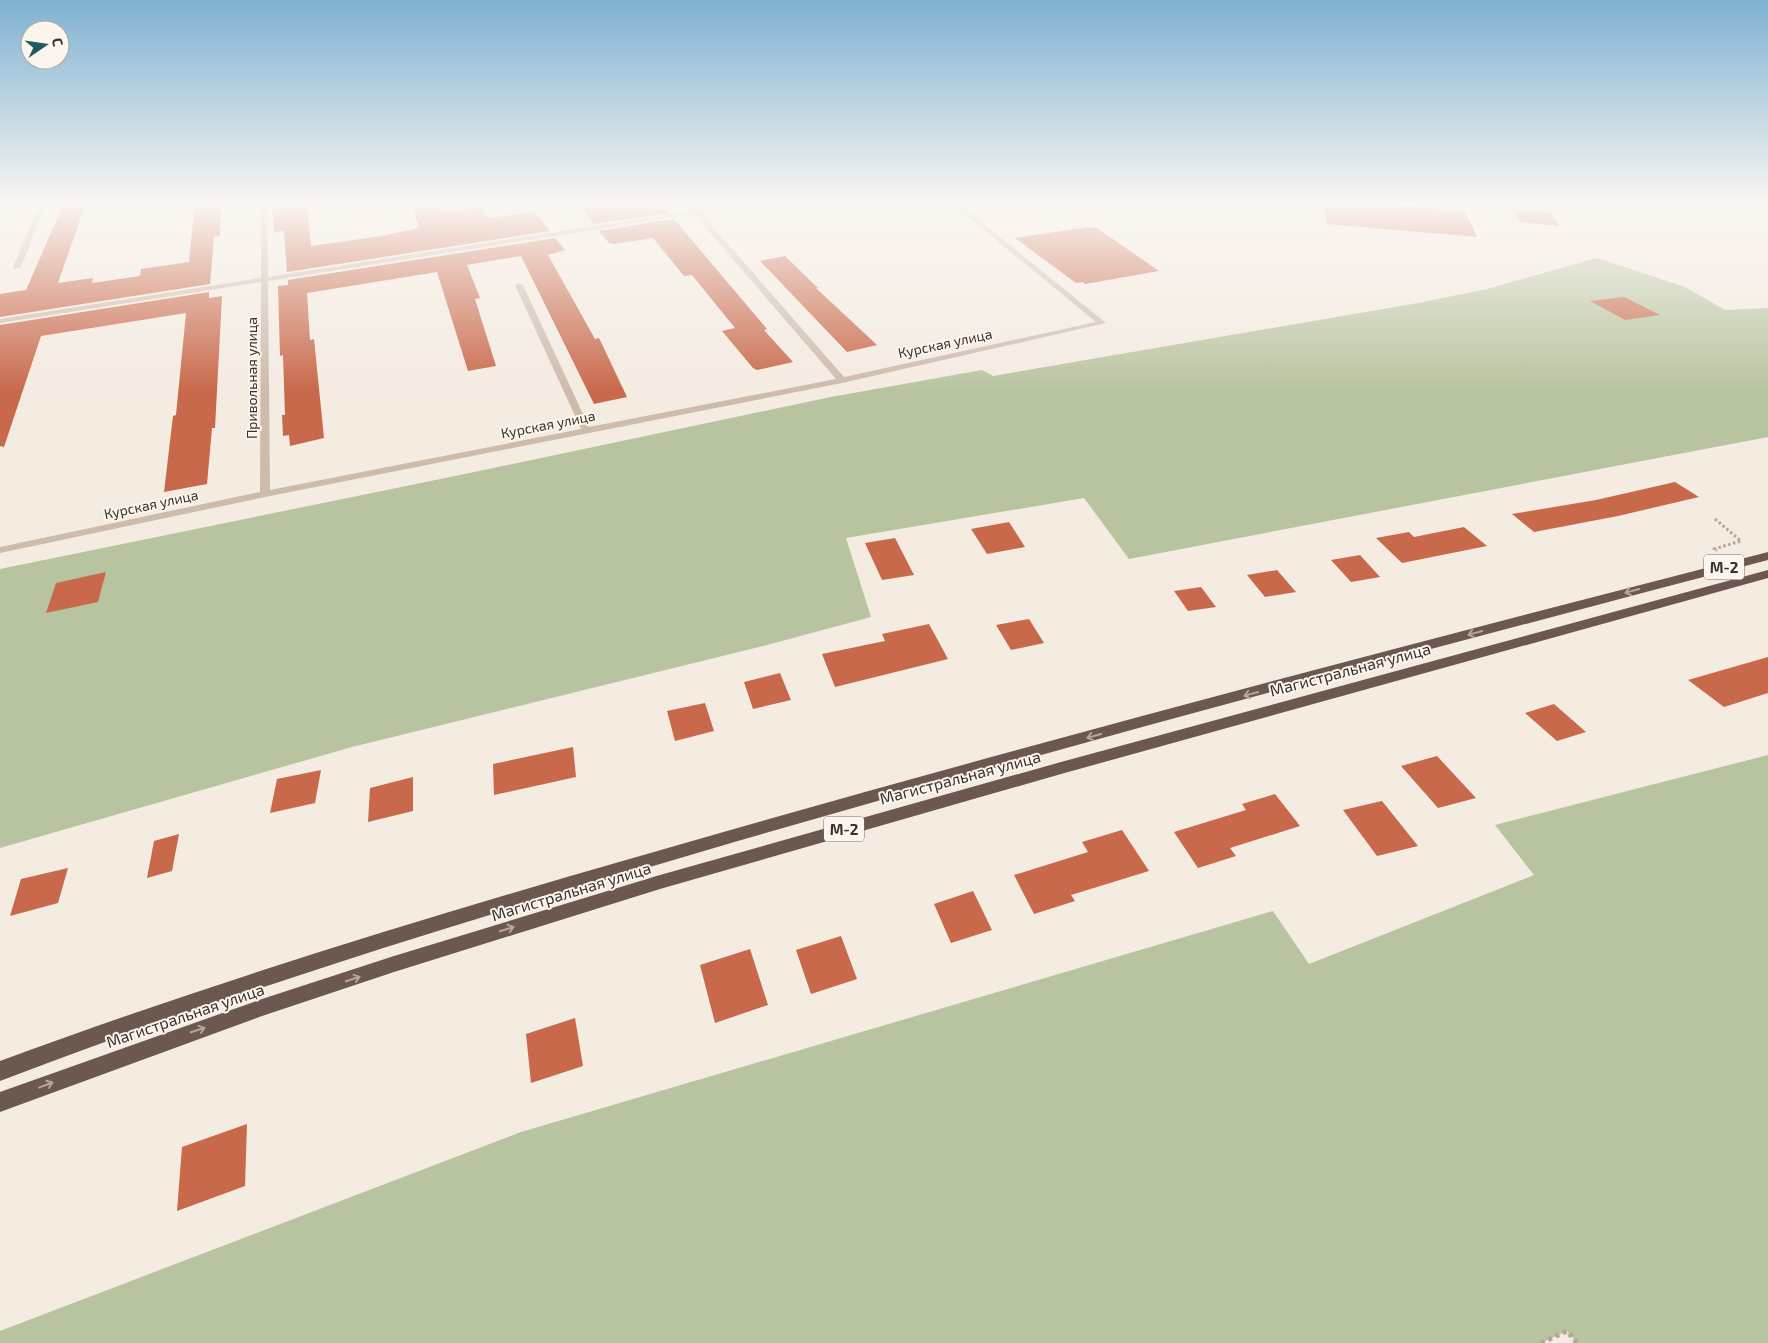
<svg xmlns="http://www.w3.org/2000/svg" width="1768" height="1343" viewBox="0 0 1768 1343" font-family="'Exo 2',sans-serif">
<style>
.green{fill:#b8c4a0}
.building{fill:#c8694b}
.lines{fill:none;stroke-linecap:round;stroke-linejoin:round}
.path-far1{stroke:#b9a596;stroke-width:3;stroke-dasharray:2.5 2.5;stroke-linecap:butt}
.path{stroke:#b9a596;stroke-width:5;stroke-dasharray:4 4;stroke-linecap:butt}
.minor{fill:#cdbbac;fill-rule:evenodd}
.trunk{fill:#6c584f;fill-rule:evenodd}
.oneway{stroke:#b4a69e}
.labels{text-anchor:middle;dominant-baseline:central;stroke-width:4;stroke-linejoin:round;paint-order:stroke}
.far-street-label{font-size:14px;fill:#3b302b;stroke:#fbf5ee}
.shield{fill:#fbf5ee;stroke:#756b66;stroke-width:1}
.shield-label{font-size:15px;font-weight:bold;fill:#3b302b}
.street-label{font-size:16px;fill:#3b302b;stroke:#fbf5ee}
</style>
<rect width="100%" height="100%" fill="#f4ebe1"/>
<g class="green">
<polygon points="1597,258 1685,287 1725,310 1768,308 1768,437 1129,559 1084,498 846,538 871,617 767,645 352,747 0,848 0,569 460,475 831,397 982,370 993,376 1418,303 1487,289"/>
<polygon points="1768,755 1768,1343 1577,1343 1567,1331 1541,1343 0,1343 0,1331 521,1132 1273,911 1309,964 1534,875 1495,825"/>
</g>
<g class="building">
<polygon points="64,203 86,203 58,283 93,278 92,283 140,276 141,269 189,262 195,203 221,203 220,236 214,237 210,284 0,317 0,294 26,290"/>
<polygon points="272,203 307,203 311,246 382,236 419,228 412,203 439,203 441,209 445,209 446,212 481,207 487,218 535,212 550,231 287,272 284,231 274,232"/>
<polygon points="599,203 660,203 668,213 594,224 580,206"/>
<polygon points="1323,203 1374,203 1465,211 1477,237 1327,224"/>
<polygon points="1514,210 1551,213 1559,226 1520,222"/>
<polygon points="674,219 767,329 764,330 793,362 757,370 753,368 722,331 735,328 692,275 684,276 653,238 614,244 609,243 599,231"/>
<polygon points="1089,227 1097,228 1159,271 1085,284 1083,282 1076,283 1015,238"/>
<polygon points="555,238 565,250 548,255 595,339 599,338 627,397 594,404 521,256 467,265 480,298 475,299 496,366 468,371 437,272 307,293 310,340 314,339 324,438 290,446 289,435 283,436 282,415 285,415 283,355 280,356 278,286 288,285 288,280"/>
<polygon points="785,256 818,288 816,288 877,345 847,352 760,261"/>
<polygon points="209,292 209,298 222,296 215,428 212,428 207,484 164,492 173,416 176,415 186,313 41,336 4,447 0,446 0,325"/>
<polygon points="1624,297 1660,315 1625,320 1590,301"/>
<polygon points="1675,482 1699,497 1618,516 1534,532 1512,514 1596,500"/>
<polygon points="1009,522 1025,547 987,554 971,529"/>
<polygon points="1464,527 1487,546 1402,563 1376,538 1409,532 1414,537"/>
<polygon points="895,538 914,575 882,580 865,543"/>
<polygon points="1360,555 1380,577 1351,582 1331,560"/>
<polygon points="1277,570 1296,592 1265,597 1247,575"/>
<polygon points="106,572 98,602 46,613 56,583"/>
<polygon points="1201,587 1216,607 1188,611 1174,591"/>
<polygon points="1029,619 1044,643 1011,650 996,625"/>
<polygon points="929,624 948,659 835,687 822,654 885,641 882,634"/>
<polygon points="1768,657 1768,693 1724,707 1688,680"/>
<polygon points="780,673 791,700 753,709 744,682"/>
<polygon points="705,703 714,731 675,741 667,711"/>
<polygon points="1554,704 1586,732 1557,741 1525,713"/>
<polygon points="573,747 576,777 494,795 493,764"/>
<polygon points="1437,756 1476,798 1438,808 1401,766"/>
<polygon points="321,770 315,803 270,813 277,779"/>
<polygon points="413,777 413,811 368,822 370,788"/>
<polygon points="1275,794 1300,826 1230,848 1236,856 1198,868 1174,832 1246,810 1242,804"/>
<polygon points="1382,801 1418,846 1377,856 1343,810"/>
<polygon points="1122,830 1149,871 1071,895 1075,901 1034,914 1014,875 1088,852 1082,842"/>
<polygon points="179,834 172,871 147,878 154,841"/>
<polygon points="68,868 58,903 10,916 21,879"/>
<polygon points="973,891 992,930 951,943 934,904"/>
<polygon points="841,936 857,979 811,994 796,950"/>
<polygon points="750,949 768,1005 715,1023 700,965"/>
<polygon points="575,1018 583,1066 531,1083 526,1034"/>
<polygon points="247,1124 245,1186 177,1211 182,1147"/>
</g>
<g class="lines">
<polyline class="path-far1" points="1715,519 1741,541 1714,549 1717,551"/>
<polyline class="path" points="1541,1343 1567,1331 1577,1343"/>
<g class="minor">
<polygon points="40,203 46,203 21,267 14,269 13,267"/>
<path d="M261 203H267L268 277 691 211 685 203H691L698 210 744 203H758L755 205 701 213 844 377 1096 322 951 203H958L1106 323 842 383 265 497 0 553V547L260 492 261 282 0 323V319L261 278ZM694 214 836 379 589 427 523 285 519 283 515 285 581 429 270 490 268 281Z"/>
<polygon points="1476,203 1499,203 1572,209 1575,211 1572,213 1479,205"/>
<polygon points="1762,203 1768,203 1768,206"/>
</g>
<g class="trunk">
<path d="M1768 552V560C1422 651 1075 743 731 843 485 915 240 989 0 1081V1061C243 971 491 898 741 827 1082 730 1425 640 1768 552Z"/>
<polygon points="1768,570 1768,578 1061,774 660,889 394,972 262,1016 0,1112 0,1092 262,999 394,956 660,875 1061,762"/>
</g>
</g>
<defs><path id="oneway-shaft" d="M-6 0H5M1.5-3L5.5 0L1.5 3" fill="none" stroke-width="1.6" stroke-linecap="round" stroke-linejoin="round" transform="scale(1.25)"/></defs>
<g class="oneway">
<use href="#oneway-shaft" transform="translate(1632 591) rotate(165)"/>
<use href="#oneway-shaft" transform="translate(1475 633) rotate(165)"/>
<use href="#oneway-shaft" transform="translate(1251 694) rotate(165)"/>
<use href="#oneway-shaft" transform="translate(1094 736) rotate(165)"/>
<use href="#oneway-shaft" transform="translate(507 929) rotate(-17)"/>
<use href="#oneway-shaft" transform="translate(353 979) rotate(-18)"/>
<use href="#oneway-shaft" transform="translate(198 1030) rotate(-18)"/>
<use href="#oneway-shaft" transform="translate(46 1085) rotate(-21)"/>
</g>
<linearGradient id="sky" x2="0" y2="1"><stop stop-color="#7eb2d2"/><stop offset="0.52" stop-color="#faf6f2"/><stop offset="1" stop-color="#faf6f2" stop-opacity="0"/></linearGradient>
<rect width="1768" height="391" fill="url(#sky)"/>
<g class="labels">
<g class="far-street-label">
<text transform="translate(945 343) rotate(-12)">Курская улица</text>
<text transform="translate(251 378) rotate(-90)">Привольная улица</text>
<text transform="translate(548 424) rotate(-11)">Курская улица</text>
<text transform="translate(151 504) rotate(-12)">Курская улица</text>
</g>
<g class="shield">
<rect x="1704" y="554.5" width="40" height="25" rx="4"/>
<rect x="824" y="816.5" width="40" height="25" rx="4"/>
</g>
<g class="shield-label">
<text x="1724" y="567">М-2</text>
<text x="844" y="829">М-2</text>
</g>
<g class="street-label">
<text transform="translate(1350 669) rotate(-15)">Магистральная улица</text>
<text transform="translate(960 777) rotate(-15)">Магистральная улица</text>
<text transform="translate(571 891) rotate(-17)">Магистральная улица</text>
<text transform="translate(185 1015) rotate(-19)">Магистральная улица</text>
</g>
</g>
<g transform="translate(45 45) rotate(77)"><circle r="24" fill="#fbf5ee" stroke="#aea6a0"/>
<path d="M0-4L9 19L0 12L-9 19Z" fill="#1f5a5e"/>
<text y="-8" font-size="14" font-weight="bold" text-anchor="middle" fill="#3b302b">С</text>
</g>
</svg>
